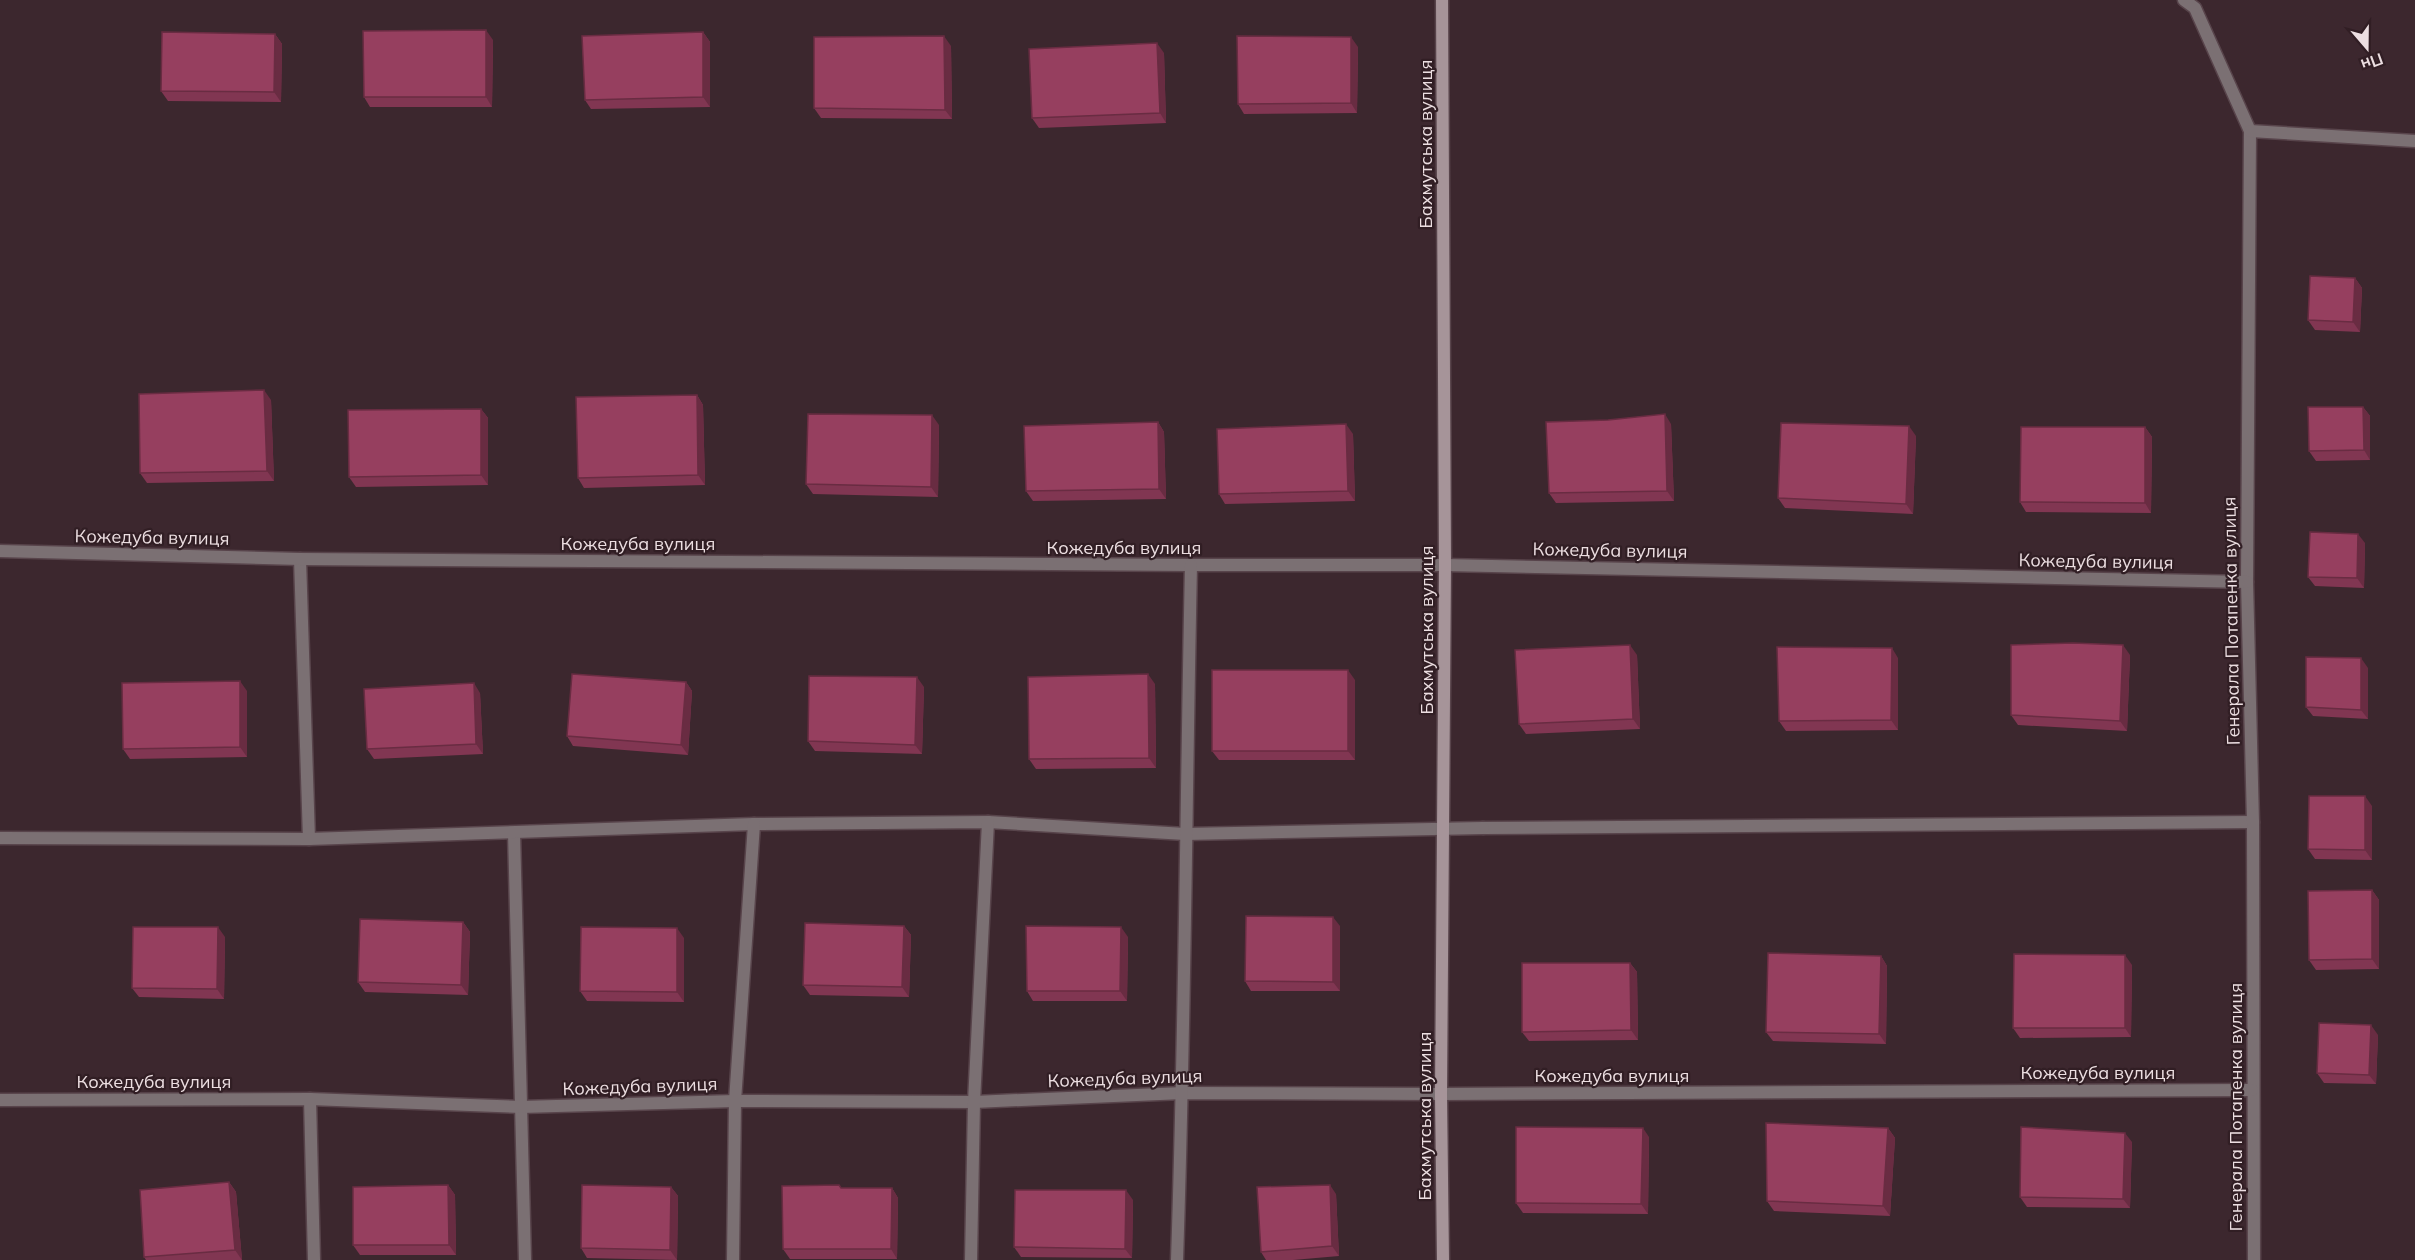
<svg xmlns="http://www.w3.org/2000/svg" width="2415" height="1260" viewBox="0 0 2415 1260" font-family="Mulish,sans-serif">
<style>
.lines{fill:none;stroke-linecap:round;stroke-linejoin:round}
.service-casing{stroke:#58444b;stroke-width:15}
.minor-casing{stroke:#58444b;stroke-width:15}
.secondary-casing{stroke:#58444b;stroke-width:15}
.service{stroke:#7b7073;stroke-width:12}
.minor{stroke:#7b7073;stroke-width:12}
.secondary{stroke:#a69499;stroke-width:12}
.wall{fill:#813652}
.shaded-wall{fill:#692c42}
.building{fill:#963f5f;stroke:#692c42;stroke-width:1.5}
.labels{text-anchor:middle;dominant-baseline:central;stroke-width:4.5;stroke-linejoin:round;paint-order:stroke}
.street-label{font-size:18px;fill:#ecdee1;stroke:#311e24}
</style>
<rect width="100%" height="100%" fill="#3c272e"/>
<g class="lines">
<g class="service-casing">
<g id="service">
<polyline points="300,559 309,839"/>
<polyline points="1483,828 2253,822"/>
</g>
</g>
<g class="minor-casing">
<g id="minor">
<polyline points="2184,0 2195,8 2250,131 2247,582 2253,822 2254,1260"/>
<polyline points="2250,131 2415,141"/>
<polyline points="0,551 300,559 1191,565 1445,565 2247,582"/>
<polyline points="514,833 525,1260"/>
<polyline points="0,838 309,839 754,824 988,822 1185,834 1483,828"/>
<polyline points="310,1099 314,1260"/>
<polyline points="0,1100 310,1099 521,1107 735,1101 974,1102 1183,1093 1441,1094 2252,1090"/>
<polyline points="733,1260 735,1101 754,824"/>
<polyline points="971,1260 974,1102 988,822"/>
<path d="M1177 1260C1185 1028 1186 797 1191 565"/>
</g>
</g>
<g class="secondary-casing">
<polyline id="secondary" points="1442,0 1445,565 1441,1094 1443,1260"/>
</g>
<use href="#service" class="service"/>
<use href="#minor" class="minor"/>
<use href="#secondary" class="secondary"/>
</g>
<g class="wall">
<polygon points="703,32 710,42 710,107 591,109 585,100"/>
<polygon points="275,34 282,44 281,102 168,101 161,91"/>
<polygon points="493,40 492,107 370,107 364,97"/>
<polygon points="951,46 952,119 821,118 814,108"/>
<polygon points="1358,47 1357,113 1244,114 1238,104"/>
<polygon points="1164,53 1166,123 1039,128 1032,118"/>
<polygon points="2355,278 2362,288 2360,332 2315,330 2308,320"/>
<polygon points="697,395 703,405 705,485 584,488 578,478"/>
<polygon points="271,400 274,481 147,483 140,473"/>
<polygon points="2363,407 2370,416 2370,460 2316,461 2309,451"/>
<polygon points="481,409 488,418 488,485 356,487 349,477"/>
<polygon points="1608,420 1671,424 1674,501 1556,503 1549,493"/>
<polygon points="1158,422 1164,432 1166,499 1033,501 1026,491"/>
<polygon points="939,425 938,497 813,494 806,484"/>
<polygon points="2145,427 2152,437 2151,513 2026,512 2020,502"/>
<polygon points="1353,434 1355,501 1225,504 1219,494"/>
<polygon points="1916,436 1913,514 1785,508 1778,498"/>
<polygon points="2365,543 2364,588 2315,586 2308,577"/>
<polygon points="1637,655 1640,729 1526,734 1519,724"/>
<polygon points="2130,655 2127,731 2018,725 2011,715"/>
<polygon points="1898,658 1898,730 1786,731 1779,721"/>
<polygon points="2368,668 2368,719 2313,716 2306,707"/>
<polygon points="1355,680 1355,760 1219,760 1212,751"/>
<polygon points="686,682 692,691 688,755 573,746 567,736"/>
<polygon points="1155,684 1156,768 1036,769 1029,759"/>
<polygon points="924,687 922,754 815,751 808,741"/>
<polygon points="247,691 247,757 130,759 123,749"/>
<polygon points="480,693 483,754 374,759 367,749"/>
<polygon points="2372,806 2372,860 2315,859 2308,849"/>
<polygon points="2372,890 2379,900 2379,969 2316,970 2309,960"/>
<polygon points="463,922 470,932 468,995 365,992 358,982"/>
<polygon points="904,926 911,935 909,997 810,995 803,985"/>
<polygon points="1340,926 1340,991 1251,991 1245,981"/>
<polygon points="225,937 224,999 139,997 132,988"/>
<polygon points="1128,937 1127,1001 1033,1001 1027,991"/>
<polygon points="684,938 684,1002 587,1001 580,991"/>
<polygon points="1881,956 1887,966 1886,1044 1773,1041 1766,1032"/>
<polygon points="1630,963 1637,972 1638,1040 1529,1041 1522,1032"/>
<polygon points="2132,965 2131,1037 2020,1038 2013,1028"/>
<polygon points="2378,1035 2376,1084 2324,1083 2317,1073"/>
<polygon points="1888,1128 1895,1138 1890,1216 1774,1211 1767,1201"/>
<polygon points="1649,1137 1648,1214 1523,1213 1516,1203"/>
<polygon points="2132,1142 2130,1208 2027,1207 2020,1197"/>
<polygon points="229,1182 236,1192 242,1260 146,1260 144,1257"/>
<polygon points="448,1185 455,1195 456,1255 360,1255 353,1245"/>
<polygon points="671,1187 678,1196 677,1260 587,1258 581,1248"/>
<polygon points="841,1188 892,1188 898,1198 897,1259 790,1259 783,1249"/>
<polygon points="1336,1194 1339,1256 1293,1260 1266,1260 1261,1252"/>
<polygon points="1133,1200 1132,1258 1021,1257 1014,1247"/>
</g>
<g class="shaded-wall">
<polygon points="486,30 493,40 492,107 486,97"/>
<polygon points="703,32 710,42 710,107 703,97"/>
<polygon points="275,34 282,44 281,102 274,92"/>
<polygon points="944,36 951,46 952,119 945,110"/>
<polygon points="1351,37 1358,47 1357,113 1351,103"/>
<polygon points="1157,43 1164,53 1166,123 1160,113"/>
<polygon points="2355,278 2362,288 2360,332 2353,322"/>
<polygon points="264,390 271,400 274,481 267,471"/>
<polygon points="697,395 703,405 705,485 698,475"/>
<polygon points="2363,407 2370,416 2370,460 2364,450"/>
<polygon points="481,409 488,418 488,485 481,475"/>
<polygon points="1665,414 1671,424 1674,501 1667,491"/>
<polygon points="932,415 939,425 938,497 931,487"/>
<polygon points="1158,422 1164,432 1166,499 1159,489"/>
<polygon points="1346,424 1353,434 1355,501 1348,491"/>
<polygon points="1909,426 1916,436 1913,514 1906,504"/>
<polygon points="2145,427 2152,437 2151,513 2145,503"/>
<polygon points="2358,534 2365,543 2364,588 2357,578"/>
<polygon points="1630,645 1637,655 1640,729 1633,719"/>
<polygon points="2123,645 2130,655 2127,731 2120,721"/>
<polygon points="1892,648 1898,658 1898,730 1891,720"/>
<polygon points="2361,658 2368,668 2368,719 2361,710"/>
<polygon points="1348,670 1355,680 1355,760 1348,751"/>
<polygon points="1148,674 1155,684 1156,768 1149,758"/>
<polygon points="917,677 924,687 922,754 915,745"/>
<polygon points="240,681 247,691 247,757 240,747"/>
<polygon points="686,682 692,691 688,755 681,745"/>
<polygon points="474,683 480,693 483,754 476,744"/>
<polygon points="2365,796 2372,806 2372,860 2365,850"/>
<polygon points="2372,890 2379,900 2379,969 2372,959"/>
<polygon points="1333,917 1340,926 1340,991 1333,982"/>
<polygon points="463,922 470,932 468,995 461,985"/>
<polygon points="904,926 911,935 909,997 902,987"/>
<polygon points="218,927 225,937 224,999 217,989"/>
<polygon points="1121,927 1128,937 1127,1001 1120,991"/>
<polygon points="677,928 684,938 684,1002 677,992"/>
<polygon points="2125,955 2132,965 2131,1037 2125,1028"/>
<polygon points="1881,956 1887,966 1886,1044 1879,1034"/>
<polygon points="1630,963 1637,972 1638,1040 1631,1030"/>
<polygon points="2371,1025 2378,1035 2376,1084 2369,1075"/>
<polygon points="1643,1128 1649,1137 1648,1214 1641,1204"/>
<polygon points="1888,1128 1895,1138 1890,1216 1883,1206"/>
<polygon points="2125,1133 2132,1142 2130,1208 2123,1199"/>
<polygon points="229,1182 236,1192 242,1260 235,1250"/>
<polygon points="448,1185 455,1195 456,1255 449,1245"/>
<polygon points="1330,1185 1336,1194 1339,1256 1332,1246"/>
<polygon points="671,1187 678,1196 677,1260 670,1250"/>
<polygon points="892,1188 898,1198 897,1259 891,1249"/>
<polygon points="1126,1190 1133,1200 1132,1258 1125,1249"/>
</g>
<g class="building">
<polygon points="486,30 486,97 364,97 363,31"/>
<polygon points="162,32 275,34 274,92 161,91"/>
<polygon points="703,32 703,97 585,100 582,36"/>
<polygon points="944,36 945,110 814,108 814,37"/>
<polygon points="1237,36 1351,37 1351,103 1238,104"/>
<polygon points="1157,43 1160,113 1032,118 1029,49"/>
<polygon points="2310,276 2355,278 2353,322 2308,320"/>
<polygon points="264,390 267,471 140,473 139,394"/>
<polygon points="697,395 698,475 578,478 576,397"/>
<polygon points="2308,407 2363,407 2364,450 2309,451"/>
<polygon points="481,409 481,475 349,477 348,410"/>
<polygon points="808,414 932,415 931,487 806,484"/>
<polygon points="1665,414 1667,491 1549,493 1546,422 1608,420"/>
<polygon points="1158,422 1159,489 1026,491 1024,426"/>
<polygon points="1781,423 1909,426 1906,504 1778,498"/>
<polygon points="1346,424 1348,491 1219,494 1217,429"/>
<polygon points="2021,427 2145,427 2145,503 2020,502"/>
<polygon points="2310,532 2358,534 2357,578 2308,577"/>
<polygon points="2073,643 2123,645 2120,721 2011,715 2011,645"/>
<polygon points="1630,645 1633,719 1519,724 1515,650"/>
<polygon points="1777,647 1892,648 1891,720 1779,721"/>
<polygon points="2306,657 2361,658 2361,710 2306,707"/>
<rect x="1212" y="670" width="136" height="81"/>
<polygon points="572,674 686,682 681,745 567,736"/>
<polygon points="1148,674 1149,758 1029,759 1028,677"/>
<polygon points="809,676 917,677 915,745 808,741"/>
<polygon points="240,681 240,747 123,749 122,683"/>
<polygon points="474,683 476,744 367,749 364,689"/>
<polygon points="2309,796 2365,796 2365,850 2308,849"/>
<polygon points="2372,890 2372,959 2309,960 2308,891"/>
<polygon points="1246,916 1333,917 1333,982 1245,981"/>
<polygon points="360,919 463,922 461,985 358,982"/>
<polygon points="805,923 904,926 902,987 803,985"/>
<polygon points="1026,926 1121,927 1120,991 1027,991"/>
<polygon points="133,927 218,927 217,989 132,988"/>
<polygon points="581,927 677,928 677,992 580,991"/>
<polygon points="1768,953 1881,956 1879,1034 1766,1032"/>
<polygon points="2014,954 2125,955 2125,1028 2013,1028"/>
<polygon points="1522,963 1630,963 1631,1030 1522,1032"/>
<polygon points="2319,1023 2371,1025 2369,1075 2317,1073"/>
<polygon points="1766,1123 1888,1128 1883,1206 1767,1201"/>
<polygon points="1516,1127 1643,1128 1641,1204 1516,1203"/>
<polygon points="2021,1127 2125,1133 2123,1199 2020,1197"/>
<polygon points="229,1182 235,1250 144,1257 140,1190"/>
<polygon points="448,1185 449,1245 353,1245 353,1187"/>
<polygon points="582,1185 671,1187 670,1250 581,1248"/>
<polygon points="839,1185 841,1188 892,1188 891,1249 783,1249 782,1186"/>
<polygon points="1330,1185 1332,1246 1261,1252 1257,1187"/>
<polygon points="1015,1190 1126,1190 1125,1249 1014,1247"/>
</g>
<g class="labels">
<g class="street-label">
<text transform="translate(1425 144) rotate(-90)">Бахмутська вулиця</text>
<text transform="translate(152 537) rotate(1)">Кожедуба вулиця</text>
<text x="638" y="543">Кожедуба вулиця</text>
<text x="1124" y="547">Кожедуба вулиця</text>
<text transform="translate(1610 550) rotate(1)">Кожедуба вулиця</text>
<text transform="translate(2096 561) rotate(1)">Кожедуба вулиця</text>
<text transform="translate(2231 621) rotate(-91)">Генерала Потапенка вулиця</text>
<text transform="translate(1426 630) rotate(-90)">Бахмутська вулиця</text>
<text x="2098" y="1072">Кожедуба вулиця</text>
<text x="1612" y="1075">Кожедуба вулиця</text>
<text transform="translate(1125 1078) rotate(-2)">Кожедуба вулиця</text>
<text x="154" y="1081">Кожедуба вулиця</text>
<text transform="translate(640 1086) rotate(-2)">Кожедуба вулиця</text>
<text transform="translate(2235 1107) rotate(-90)">Генерала Потапенка вулиця</text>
<text transform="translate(1424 1116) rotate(-90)">Бахмутська вулиця</text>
</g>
</g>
<g transform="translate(2367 48) rotate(160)" stroke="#311e24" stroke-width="4.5" paint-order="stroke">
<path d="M0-4.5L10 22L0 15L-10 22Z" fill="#ecdee1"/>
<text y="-9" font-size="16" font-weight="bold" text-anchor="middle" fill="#ecdee1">Пн</text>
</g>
</svg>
